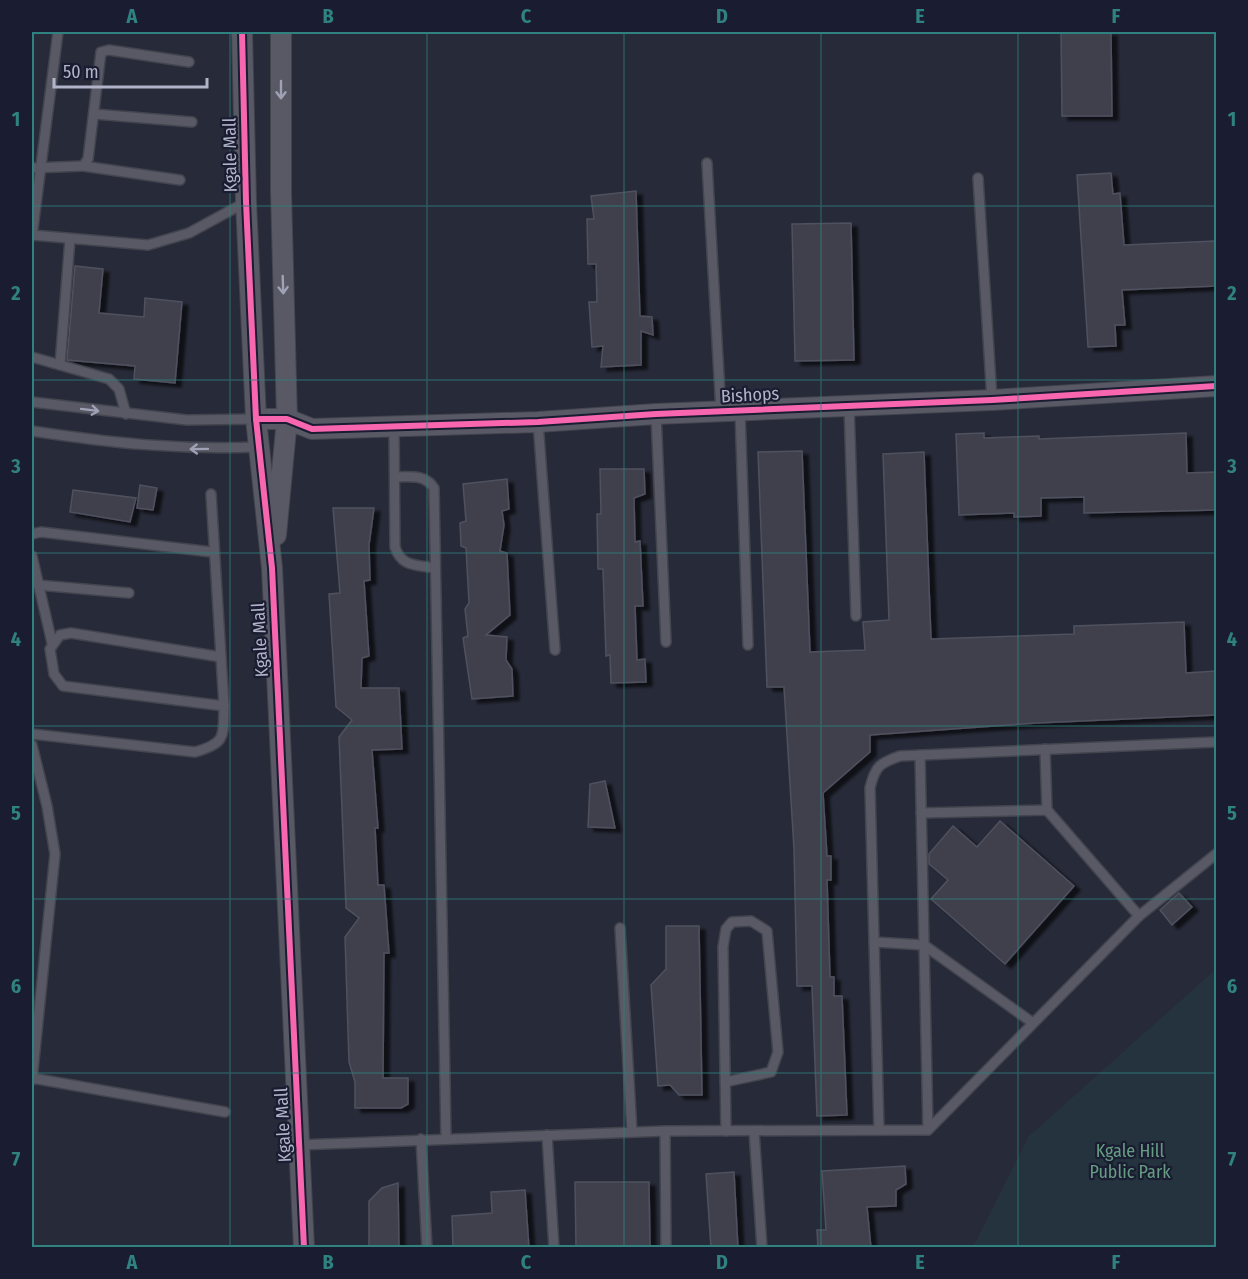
<svg xmlns="http://www.w3.org/2000/svg" width="1248" height="1279" viewBox="0 0 1248 1279" font-family="'Fira Sans Condensed',sans-serif">
<style>
.park{fill:#24333e}
.building{fill:#3f414e;stroke:#4f515f;stroke-width:1.5;filter:url(#shadow)}
.lines{fill:none;stroke-linecap:round;stroke-linejoin:round}
.service-casing{stroke:#42444e;stroke-width:12}
.minor-casing{stroke:#42444e;stroke-width:22}
.service{stroke:#585964;stroke-width:9}
.minor{stroke:#585964;stroke-width:20}
.cycleway-casing{stroke:#1a1d32;stroke-width:10}
.cycleway{stroke:#f766af;stroke-width:6}
.oneway{stroke:#9fa1b5}
.grid{fill:none;stroke:#2f8280;stroke-width:1.5;stroke-opacity:0.55}
.labels{text-anchor:middle;dominant-baseline:central;stroke-width:4.5;stroke-linejoin:round;paint-order:stroke}
.street-label{font-size:18px;fill:#b1b3c9;stroke:#1a1d32}
.park-label{font-size:18px;fill:#669c82;stroke:#1a1d32}
.neatline{fill:none;stroke:#2f8280;stroke-width:2}
.grid-label{font-size:20px;text-anchor:middle;font-weight:bold;fill:#2f8280}
</style>
<defs>
<filter id="shadow"><feDropShadow dx="6" dy="4" stdDeviation="1.5" flood-color="#0009"/></filter>
</defs>
<rect width="100%" height="100%" fill="#272a38"/>
<polygon class="park" points="1216,969 1216,1247 973,1247 1029,1136"/>
<g class="building">
<polygon points="1061,32 1111,32 1112,116 1062,116"/>
<polygon points="1111,173 1113,194 1120,193 1124,245 1215,241 1216,286 1122,290 1125,325 1115,325 1116,346 1088,347 1077,175"/>
<polygon points="636,191 640,316 652,317 653,335 641,331 641,365 601,367 603,346 592,347 589,302 597,302 596,264 588,264 587,219 594,219 591,196"/>
<polygon points="851,223 854,360 795,361 792,224"/>
<polygon points="75,266 103,269 99,313 144,317 145,298 182,302 175,383 134,379 135,366 67,360"/>
<polygon points="984,433 984,438 1039,436 1039,439 1186,433 1187,473 1216,472 1216,510 1084,513 1084,497 1041,498 1041,516 1014,517 1014,513 959,515 956,434"/>
<polygon points="802,451 810,652 865,650 863,622 889,620 883,454 924,452 931,639 1074,634 1074,626 1184,622 1186,673 1216,671 1216,715 1037,723 870,735 870,752 823,793 827,856 831,856 831,880 827,880 830,977 834,977 834,996 842,996 847,1115 817,1116 812,986 797,986 794,849 784,687 767,687 758,452"/>
<polygon points="600,469 644,469 645,494 634,498 635,542 640,541 643,606 635,606 637,660 645,659 646,682 611,683 610,655 606,656 603,569 598,569 597,514 601,514"/>
<polygon points="507,479 509,509 502,511 504,525 500,551 507,553 510,615 486,635 507,637 506,660 512,669 513,696 472,699 463,638 468,636 465,609 469,603 466,548 461,546 460,523 466,521 463,484"/>
<polygon points="140,485 157,488 153,510 137,508"/>
<polygon points="73,490 136,498 130,522 70,512"/>
<polygon points="333,508 374,508 369,545 370,580 364,581 369,656 362,658 361,688 399,688 402,749 372,750 378,828 375,828 378,885 384,885 389,953 384,953 383,1078 408,1078 408,1104 401,1108 355,1108 355,1082 349,1062 345,937 359,918 346,908 339,737 352,720 336,707 329,594 340,593"/>
<polygon points="605,781 615,828 588,827 590,784"/>
<polygon points="1000,821 1074,886 1005,964 931,899 948,880 929,864 929,854 953,826 977,847"/>
<polygon points="1179,893 1192,907 1172,925 1160,910"/>
<polygon points="666,926 699,926 702,1095 679,1095 670,1085 658,1086 651,985 666,969"/>
<polygon points="905,1166 906,1184 896,1190 896,1206 867,1207 871,1248 818,1248 817,1230 826,1230 822,1171"/>
<polygon points="734,1172 738,1248 711,1248 706,1174"/>
<polygon points="575,1182 649,1182 650,1248 576,1248"/>
<polygon points="398,1183 399,1248 369,1248 369,1201 382,1188"/>
<polygon points="525,1190 529,1248 453,1248 452,1216 492,1213 491,1192"/>
</g>
<g class="lines">
<g class="service-casing">
<g id="service">
<polyline points="94,114 192,122"/>
<polyline points="707,163 721,412"/>
<polyline points="83,166 180,180"/>
<polyline points="32,168 83,166 88,159 101,52 109,50 189,62"/>
<polyline points="978,178 992,400"/>
<polyline points="32,235 148,245 189,233 246,202"/>
<polyline points="32,236 58,32"/>
<polyline points="32,357 109,379 119,389 126,414"/>
<polyline points="60,365 70,239"/>
<polyline points="32,402 187,420 256,419"/>
<polyline points="849,406 856,616"/>
<polyline points="740,411 748,645"/>
<polyline points="656,414 666,642"/>
<polyline points="538,422 555,650"/>
<path d="M394 427 395 547C401 567 417 565 435 568"/>
<path d="M32 431C111 443 178 450 258 447"/>
<path d="M396 477C411 477 425 474 434 488L446 1138"/>
<polyline points="32,534 41,532 212,552"/>
<polyline points="32,556 52,643"/>
<polyline points="38,585 129,593"/>
<polyline points="221,657 71,633 60,635 50,649 54,674 63,686 224,706"/>
<path d="M32 734 195 752C227 743 223 736 224 706L211 494"/>
<polyline points="32,745 47,806 55,854 32,1080"/>
<polyline points="1045,749 1047,810"/>
<polyline points="920,755 928,1130"/>
<polyline points="921,813 1047,810 1139,916"/>
<polyline points="620,928 632,1132"/>
<polyline points="874,942 924,945 1033,1023"/>
<polyline points="32,1078 225,1112"/>
<polyline points="725,1082 771,1072 778,1052 767,931 751,921 732,922 726,929 723,947 726,1131"/>
<path d="M879 1130 870 788C875 766 880 763 900 756L1216 742"/>
<polyline points="665,1131 666,1248"/>
<polyline points="754,1131 762,1248"/>
<polyline points="547,1135 554,1248"/>
<polyline points="421,1139 427,1248"/>
<polyline points="298,1145 665,1131 928,1130 1139,916 1216,854"/>
</g>
</g>
<g class="minor-casing">
<g id="minor">
<polyline points="242,32 246,202 256,419 272,568 304,1248"/>
<polyline points="256,419 287,419 312,429 538,422 656,414 992,400 1216,386"/>
<polyline points="276,535 287,419 281,192 281,32"/>
</g>
</g>
<use href="#service" class="service"/>
<use href="#minor" class="minor"/>
<g class="cycleway-casing">
<g id="cycleway">
<polyline points="242,32 246,202 256,419 272,568 304,1248"/>
<polyline points="256,419 287,419 312,429 538,422 656,414 992,400 1216,386"/>
</g>
</g>
<use href="#cycleway" class="cycleway"/>
</g>
<defs><path id="oneway-shaft" d="M-6 0H5M1.5-3L5.5 0L1.5 3" fill="none" stroke-width="1.6" stroke-linecap="round" stroke-linejoin="round" transform="scale(1.5)"/></defs>
<g class="oneway">
<use href="#oneway-shaft" transform="translate(281 90) rotate(90)"/>
<use href="#oneway-shaft" transform="translate(283 285) rotate(88)"/>
<use href="#oneway-shaft" transform="translate(90 410) rotate(7)"/>
<use href="#oneway-shaft" transform="translate(199 449) rotate(179)"/>
</g>
<path class="grid" d="M230 32V1248M427 32V1248M624 32V1248M821 32V1248M1018 32V1248M32 206H1216M32 380H1216M32 553H1216M32 726H1216M32 899H1216M32 1073H1216"/>
<g class="labels">
<g class="street-label">
<text transform="translate(230 155) rotate(-91)">Kgale Mall</text>
<text transform="translate(750 395) rotate(-3)">Bishops</text>
<text transform="translate(260 640) rotate(-93)">Kgale Mall</text>
<text transform="translate(283 1125) rotate(-93)">Kgale Mall</text>
</g>
<g class="park-label">
<text x="1130" y="1151">Kgale Hill<tspan x="1130" dy="21">Public Park</tspan></text>
</g>
</g>
<rect width="1248" height="1279" fill="none" stroke="#1a1d32" stroke-width="66"/>
<path d="M54 78v9h153v-9" fill="none" stroke="#b1b3c9" stroke-width="3"/>
<text x="63" y="78" font-size="18" fill="#b1b3c9" stroke="#1a1d32" stroke-width="4.5" paint-order="stroke">50 m</text>
<rect x="33" y="33" width="1182" height="1213" class="neatline"/>
<g class="grid-label">
<text x="132" y="23">A</text>
<text x="328" y="23">B</text>
<text x="526" y="23">C</text>
<text x="722" y="23">D</text>
<text x="920" y="23">E</text>
<text x="1116" y="23">F</text>
<text x="16" y="126">1</text>
<text x="1232" y="126">1</text>
<text x="16" y="300">2</text>
<text x="1232" y="300">2</text>
<text x="16" y="473">3</text>
<text x="1232" y="473">3</text>
<text x="16" y="646">4</text>
<text x="1232" y="646">4</text>
<text x="16" y="820">5</text>
<text x="1232" y="820">5</text>
<text x="16" y="993">6</text>
<text x="1232" y="993">6</text>
<text x="16" y="1166">7</text>
<text x="1232" y="1166">7</text>
<text x="132" y="1269">A</text>
<text x="328" y="1269">B</text>
<text x="526" y="1269">C</text>
<text x="722" y="1269">D</text>
<text x="920" y="1269">E</text>
<text x="1116" y="1269">F</text>
</g>
</svg>
